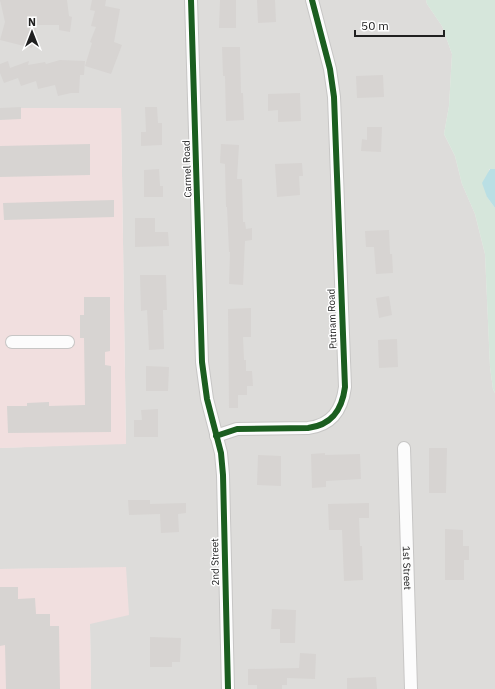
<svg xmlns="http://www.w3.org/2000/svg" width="495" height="689" viewBox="0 0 495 689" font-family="'IBM Plex Sans',sans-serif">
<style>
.residential{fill:#dddcda}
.commercial{fill:#f1dfdf}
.wetland{fill:#d6e6db}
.water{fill:#badfe4}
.building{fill:#d7d4d2}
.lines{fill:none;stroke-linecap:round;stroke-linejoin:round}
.minor-casing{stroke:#c7c6c5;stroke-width:14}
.minor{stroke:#fcfcfc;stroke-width:12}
.cycleway-casing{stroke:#fff;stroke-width:8}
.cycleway{stroke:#1b5e20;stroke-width:6}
.labels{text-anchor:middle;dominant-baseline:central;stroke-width:3;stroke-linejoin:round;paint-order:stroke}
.street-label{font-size:10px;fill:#202020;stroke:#fff}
</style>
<rect width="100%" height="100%" fill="#eeece9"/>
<polygon class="residential" points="0,0 426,0 427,4 442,26 452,54 449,106 444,134 455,156 462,184 475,214 485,254 490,367 493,389 495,393 495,689 91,689 90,624 126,568 0,569 0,448 126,443 121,108 0,108"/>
<g class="commercial">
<polygon points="0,108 121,108 126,444 0,448"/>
<polygon points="126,567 129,615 90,624 91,689 0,689 0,569"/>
</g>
<polygon class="wetland" points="426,0 495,0 495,169 489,169 487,197 495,208 495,393 493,389 490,367 485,254 475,214 462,184 455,156 444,134 449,106 452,54 442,26 427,4"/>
<polygon class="water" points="490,169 495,169 495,208 487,197 482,183"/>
<g class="building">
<polygon points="0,0 67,0 69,16 72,17 70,32 59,30 59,25 37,25 32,48 0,40 5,22"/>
<polygon points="92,0 106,0 105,6 120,9 114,42 122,45 111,74 85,66 92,43 90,42 96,27 91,26 95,11 90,10"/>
<polygon points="220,0 236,0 236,28 219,28"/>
<polygon points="257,0 275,0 276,22 258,23"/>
<polygon points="222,47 240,47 241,93 243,93 244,120 226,121 225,76 223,76"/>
<polygon points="60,60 85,61 84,75 80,75 79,93 71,93 58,96 55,85 38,89 36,81 21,86 18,78 4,83 0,73 0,64 8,61 10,68 29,61 28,65 45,62 46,64"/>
<polygon points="383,75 384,97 357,98 356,76"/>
<polygon points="300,93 301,121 278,122 278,110 268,111 268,94"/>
<polygon points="21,107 21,119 0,120 0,108"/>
<polygon points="145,107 157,107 158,123 162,123 162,145 141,146 141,132 146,132"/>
<polygon points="367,127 382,127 381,152 361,151 362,139 367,140"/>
<polygon points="90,144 90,175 0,177 0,146"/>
<polygon points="221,144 239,145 237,179 242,179 243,222 245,222 246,229 252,228 252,240 245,241 243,285 229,284 230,252 229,252 227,207 226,207 225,164 220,163"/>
<polygon points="302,163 303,176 299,176 300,195 277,197 275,164"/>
<polygon points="159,169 160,186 163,186 163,197 144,197 144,170"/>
<polygon points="114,200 114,217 4,220 3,203"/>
<polygon points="135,218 155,218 155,232 168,232 169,246 135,247"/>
<polygon points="389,230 390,254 392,254 393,273 376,274 374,247 366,247 365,231"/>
<polygon points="140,275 166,275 167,310 163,310 164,349 149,350 147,310 141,311"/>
<polygon points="389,296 392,315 379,318 376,298"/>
<polygon points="84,297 110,297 110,351 105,352 105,365 111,366 111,432 8,433 7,406 27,406 27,403 49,402 49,406 85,405 84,338 80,338 80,315 84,315"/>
<polygon points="251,308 251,337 243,337 244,360 246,360 246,371 252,371 253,386 247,386 247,395 238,395 238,408 229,408 228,309"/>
<polygon points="397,339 398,367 379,368 378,340"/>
<polygon points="146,366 169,367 168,391 146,391"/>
<polygon points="158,409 158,437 134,437 134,420 142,420 141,410"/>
<polygon points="429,448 447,448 446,493 429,493"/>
<polygon points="325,453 325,455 360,454 361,479 326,481 326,487 312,488 311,454"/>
<polygon points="258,455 281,456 281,486 257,485"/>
<polygon points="128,500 150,500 150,504 186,503 186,513 178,514 179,532 161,533 160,514 129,515"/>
<polygon points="369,503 369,518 359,518 360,546 362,546 363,580 344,581 342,530 329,530 328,504"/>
<polygon points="445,529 463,530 463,546 469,546 469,560 464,560 464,580 445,580"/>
<polygon points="0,587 18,587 18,599 35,598 36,614 50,614 50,626 59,626 60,689 6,689 5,645 0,646"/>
<polygon points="272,609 296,610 295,643 280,643 280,629 271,629"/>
<polygon points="150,637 181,638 180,662 172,662 172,667 150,667"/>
<polygon points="300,653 316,654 315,679 287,678 287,685 282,685 282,689 257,689 257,685 248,685 248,669 299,668"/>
<polygon points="376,677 377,689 347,689 347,678"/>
</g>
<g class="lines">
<g class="minor-casing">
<g id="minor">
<polyline points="191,0 202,362 207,399 221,453 223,475 228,689"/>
<polyline points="12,342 68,342"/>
<path d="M216 436 237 429 308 428C332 425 342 410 345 387L334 97 330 69 312 0"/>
<path id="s1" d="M404 448 411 689"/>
</g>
</g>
<use href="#minor" class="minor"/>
<g class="cycleway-casing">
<g id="cycleway">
<polyline points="191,0 202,362 207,399 221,453 223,475 228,689"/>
<path d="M216 436 237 429 308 428C332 425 342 410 345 387L334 97 330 69 312 0"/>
</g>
</g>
<use href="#cycleway" class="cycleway"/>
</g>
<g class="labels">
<g class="street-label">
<text transform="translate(187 169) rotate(-92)">Carmel Road</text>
<text transform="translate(332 319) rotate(-92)">Putnam Road</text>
<text transform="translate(215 562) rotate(-91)">2nd Street</text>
<text stroke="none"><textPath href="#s1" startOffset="120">1st Street</textPath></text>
</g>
</g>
<g transform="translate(32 32)" stroke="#ffffff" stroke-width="3" paint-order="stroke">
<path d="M0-3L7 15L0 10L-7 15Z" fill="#202020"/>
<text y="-6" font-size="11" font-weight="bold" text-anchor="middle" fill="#202020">N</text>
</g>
<path d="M355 30v6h89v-6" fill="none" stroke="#202020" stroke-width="2"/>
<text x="361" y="30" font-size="12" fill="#202020" stroke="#ffffff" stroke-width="3" paint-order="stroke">50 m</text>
</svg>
